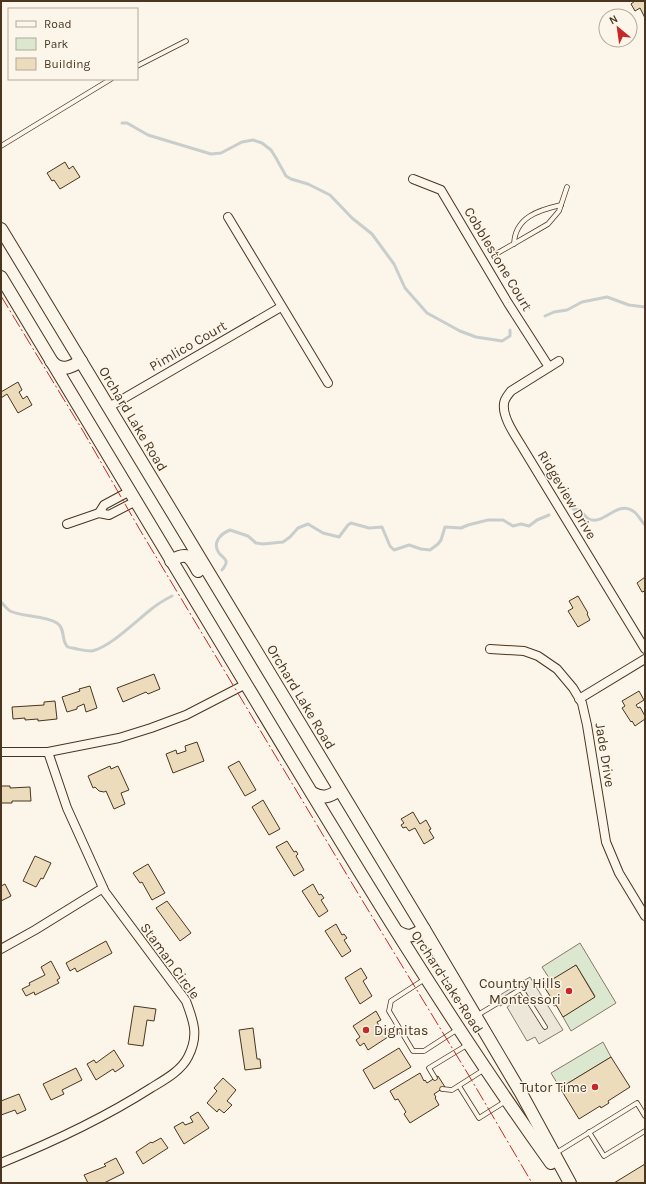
<svg xmlns="http://www.w3.org/2000/svg" width="646" height="1184" viewBox="0 0 646 1184" font-family="Karla,sans-serif">
<style>
.green{fill:#dce7d0;stroke:#887966}
.parking{fill:#ede7d9;stroke:#887966}
.lines{fill:none;stroke-linecap:round;stroke-linejoin:round}
.stream{stroke:#c9cecd;stroke-width:3}
.building{fill:#ecdcbc;stroke:#4a3520}
.service-casing{stroke:#4a3520;stroke-width:5.5}
.minor-casing{stroke:#4a3520;stroke-width:10}
.secondary-casing{stroke:#4a3520;stroke-width:14}
.service{stroke:#fbf6e9;stroke-width:4}
.minor{stroke:#fbf6e9;stroke-width:8}
.secondary{stroke:#fbf6e9;stroke-width:12}
.power{stroke:#c62828;stroke-width:1;stroke-dasharray:14 3 2 3;stroke-linecap:butt}
.poi-dot{fill:#c62828;stroke:#fbf6e9;stroke-width:1.5}
.labels{text-anchor:middle;dominant-baseline:central;stroke-width:3;stroke-linejoin:round;paint-order:stroke}
.street-label{font-size:14px;fill:#4a3520;stroke:#fbf6e9}
.poi-label{font-size:14px;fill:#4a3520;stroke:#fbf6e9;text-anchor:end}
</style>
<rect width="100%" height="100%" fill="#fbf6e9"/>
<g class="green">
<polygon points="580,943 616,1003 571,1031 563,1017 595,996 576,965 551,981 542,967"/>
<polygon points="603,1042 611,1057 560,1088 551,1073"/>
</g>
<polygon class="parking" points="530,977 563,1030 539,1044 535,1037 527,1041 507,1007 512,1004 512,1001 510,1001 500,1006 495,998"/>
<g class="lines">
<g class="stream">
<polyline points="122,123 127,123 148,135 211,154 221,153 242,142 253,140 262,143 271,150 276,158 286,176 291,179 308,184 330,195 352,218 372,234 394,264 405,288 427,313 460,331 476,337 502,341 510,336 510,330"/>
<polyline points="545,316 554,312 567,310 582,302 607,297 629,305 645,307"/>
<path d="M573 509 580 510C583 513 585 517 589 519 603 526 617 500 633 511 638 514 641 521 645 525"/>
<path d="M222 570C224 567 227 565 226 561 225 558 221 556 219 553 212 543 220 534 230 530L248 536 256 543 263 544 283 542 290 537 298 528 308 524 323 533 339 537 348 525 351 523 369 528 382 527 390 546 394 550 409 545 421 549 430 550 438 544 441 540 445 527 461 528 468 525 488 520H503L513 526 521 524 529 526 537 520 549 515"/>
<path d="M1 602C4 605 7 609 10 611 22 617 45 615 57 623 66 629 61 643 68 647 70 648 74 648 77 649 82 650 86 651 92 651 110 647 134 623 149 611 156 605 164 600 172 596"/>
</g>
</g>
<g class="building">
<polygon points="635,1 645,1 645,18 640,8 635,11 631,4"/>
<polygon points="65,162 69,169 73,166 80,177 60,189 54,180 52,181 47,173"/>
<polygon points="18,382 22,390 19,392 23,399 27,396 32,405 18,413 7,394 1,398 1,392"/>
<polygon points="645,577 645,591 642,592 637,583"/>
<polygon points="578,596 588,613 587,614 590,620 578,627 568,611 573,608 569,601"/>
<polygon points="154,674 160,689 148,694 146,692 123,702 117,688"/>
<polygon points="90,686 97,708 86,712 84,704 77,707 77,709 67,712 62,697 80,691 79,689"/>
<polygon points="639,691 644,700 636,705 638,708 640,707 645,716 645,719 635,726 632,721 631,722 622,708 625,706 622,701"/>
<polygon points="55,701 57,719 38,721 38,719 25,720 25,718 13,719 12,707 44,705 44,702"/>
<polygon points="197,742 204,761 173,773 166,754 176,750 177,754 186,751 185,746"/>
<polygon points="239,761 256,790 245,796 228,767"/>
<polygon points="110,766 111,769 118,766 129,790 121,793 125,804 114,809 106,791 104,792 99,791 95,787 93,788 88,776"/>
<polygon points="1,786 10,786 10,788 30,787 31,801 12,801 12,803 1,803"/>
<polygon points="263,800 280,829 269,835 252,807"/>
<polygon points="413,812 420,824 426,820 431,829 429,830 434,838 424,844 415,828 409,831 406,827 403,828 401,825 404,823 401,819"/>
<polygon points="287,841 294,852 296,851 298,854 296,856 304,870 294,876 276,847"/>
<polygon points="35,856 51,863 43,879 41,878 36,887 23,881"/>
<polygon points="148,864 165,893 152,900 142,882 140,883 133,873"/>
<polygon points="5,884 11,896 1,901 1,886"/>
<polygon points="313,884 319,895 321,894 324,898 321,900 328,911 319,917 302,891"/>
<polygon points="167,901 191,933 180,941 156,908"/>
<polygon points="336,924 342,935 344,934 347,938 344,940 351,951 342,957 325,931"/>
<polygon points="106,941 112,953 77,972 75,968 70,971 66,963"/>
<polygon points="51,961 60,978 57,980 59,983 35,995 34,992 26,996 22,989 30,985 29,983 45,975 41,967"/>
<polygon points="576,965 595,997 563,1017 556,1005 554,1006 549,997 550,996 543,985"/>
<polygon points="361,968 367,978 363,981 372,996 360,1004 345,978"/>
<polygon points="134,1006 156,1009 154,1021 147,1020 143,1046 128,1044"/>
<polygon points="376,1011 381,1020 377,1022 379,1026 376,1028 378,1032 386,1028 391,1035 368,1050 364,1043 360,1046 356,1040 360,1037 353,1026"/>
<polygon points="253,1028 257,1059 260,1059 261,1068 245,1070 239,1030"/>
<polygon points="399,1048 411,1067 374,1089 363,1070"/>
<polygon points="114,1050 124,1066 115,1072 113,1069 96,1080 87,1064 94,1060 96,1063"/>
<polygon points="611,1057 630,1087 608,1101 609,1103 601,1108 600,1106 579,1119 560,1088"/>
<polygon points="76,1068 82,1080 62,1090 64,1094 51,1100 43,1084"/>
<polygon points="420,1073 424,1081 425,1080 427,1083 438,1076 445,1087 434,1094 436,1097 435,1098 439,1105 410,1123 404,1114 406,1112 398,1099 395,1100 390,1091"/>
<polygon points="223,1078 236,1090 227,1101 232,1105 224,1113 219,1109 217,1112 207,1103 217,1091 214,1088"/>
<polygon points="19,1094 26,1110 17,1114 15,1110 1,1115 1,1101"/>
<polygon points="198,1112 209,1128 184,1144 174,1127 183,1122 185,1125 193,1122 190,1117"/>
<polygon points="161,1138 168,1148 143,1164 136,1152 151,1142 152,1143"/>
<polygon points="116,1158 124,1173 104,1183 88,1183 84,1175 106,1166 104,1164"/>
<polygon points="645,1164 645,1183 614,1183"/>
</g>
<g class="lines">
<g class="service-casing">
<g id="service">
<polyline points="137,66 186,41"/>
<polyline points="1,146 111,79"/>
<path d="M514 244C515 217 539 210 561 205"/>
<polyline points="496,254 548,224 559,211 567,187"/>
<polyline points="425,979 391,1001 389,1011 413,1051 424,1051 458,1029"/>
<polyline points="476,1016 521,989 545,1027"/>
<polyline points="435,1078 429,1068 467,1045"/>
<polyline points="459,1086 479,1118 506,1101"/>
<polyline points="442,1089 452,1090 485,1069"/>
<polyline points="589,1132 604,1156 645,1131"/>
<polyline points="556,1153 637,1103 645,1116"/>
</g>
</g>
<g class="minor-casing">
<g id="minor">
<polyline points="413,179 441,190 508,303 549,367"/>
<polyline points="228,217 328,383"/>
<path d="M559 361 511 391C508 395 504 399 504 404 502 418 517 438 524 450L645 649"/>
<polyline points="109,407 281,307"/>
<polyline points="99,513 104,505 130,491"/>
<polyline points="67,524 99,513 109,515 136,501"/>
<polyline points="490,649 524,651 538,656 557,669 573,688 582,703 587,725 606,842 619,873 645,916"/>
<polyline points="579,699 645,659"/>
<polyline points="1,752 48,752 119,738 151,728 186,715 246,684"/>
<polyline points="1,949 35,930 103,888"/>
<path d="M1 1163C53 1142 104 1118 151 1088 164 1080 181 1071 188 1057 199 1036 194 1022 186 1001L105 892 67 808 48 752"/>
</g>
</g>
<g class="secondary-casing">
<g id="secondary">
<polyline points="1,229 424,929 521,1093 570,1183"/>
<path d="M1 277C83 414 165 550 247 686 344 847 441 1010 551 1163"/>
<path d="M51 361C61 372 70 368 81 361"/>
<path d="M171 561C187 551 190 556 198 571"/>
<path d="M312 793C323 799 329 797 339 790"/>
<path d="M398 932C410 939 413 935 424 929"/>
</g>
</g>
<use href="#service" class="service"/>
<use href="#minor" class="minor"/>
<use href="#secondary" class="secondary"/>
<polyline class="power" points="1,296 83,431 140,530 362,900 468,1074 532,1183"/>
</g>
<g class="poi-dot">
<circle cx="569" cy="991" r="4"/>
<circle cx="366" cy="1030" r="4"/>
<circle cx="595" cy="1087" r="4"/>
</g>
<g class="labels">
<g class="street-label">
<text transform="translate(498 259) rotate(59)">Cobblestone Court</text>
<text transform="translate(188 346) rotate(-30)">Pimlico Court</text>
<text transform="translate(133 419) rotate(59)">Orchard Lake Road</text>
<text transform="translate(567 495) rotate(59)">Ridgeview Drive</text>
<text transform="translate(301 697) rotate(59)">Orchard Lake Road</text>
<text transform="translate(605 755) rotate(81)">Jade Drive</text>
<text transform="translate(170 961) rotate(54)">Staman Circle</text>
<text transform="translate(447 982) rotate(57)">Orchard Lake Road</text>
</g>
<g class="poi-label">
<text x="561" y="983">Country Hills<tspan x="561" dy="16">Montessori</tspan></text>
<text x="374" y="1030" text-anchor="start">Dignitas</text>
<text x="587" y="1087">Tutor Time</text>
</g>
</g>
<rect width="646" height="1184" fill="none" stroke="#4a3520" stroke-width="4"/>
<rect x="8" y="8" width="130" height="72" fill="#fbf6e9" stroke="#b4a999"/>
<rect x="16" y="21" width="20" height="6" fill="#fbf6e9" stroke="#b4a999"/>
<text x="44" y="28" font-size="12" fill="#4a3520">Road</text>
<rect x="16" y="38" width="20" height="12" fill="#dce7d0" stroke="#b4a999"/>
<text x="44" y="48" font-size="12" fill="#4a3520">Park</text>
<rect x="16" y="58" width="20" height="12" fill="#ecdcbc" stroke="#b4a999"/>
<text x="44" y="68" font-size="12" fill="#4a3520">Building</text>
<g transform="translate(618 28) rotate(331)"><circle r="19" fill="#fbf6e9" stroke="#b4a999"/>
<path d="M0-3L7 15L0 10L-7 15Z" fill="#c62828"/>
<text y="-6" font-size="11" font-weight="bold" text-anchor="middle" fill="#4a3520">N</text>
</g>
</svg>
